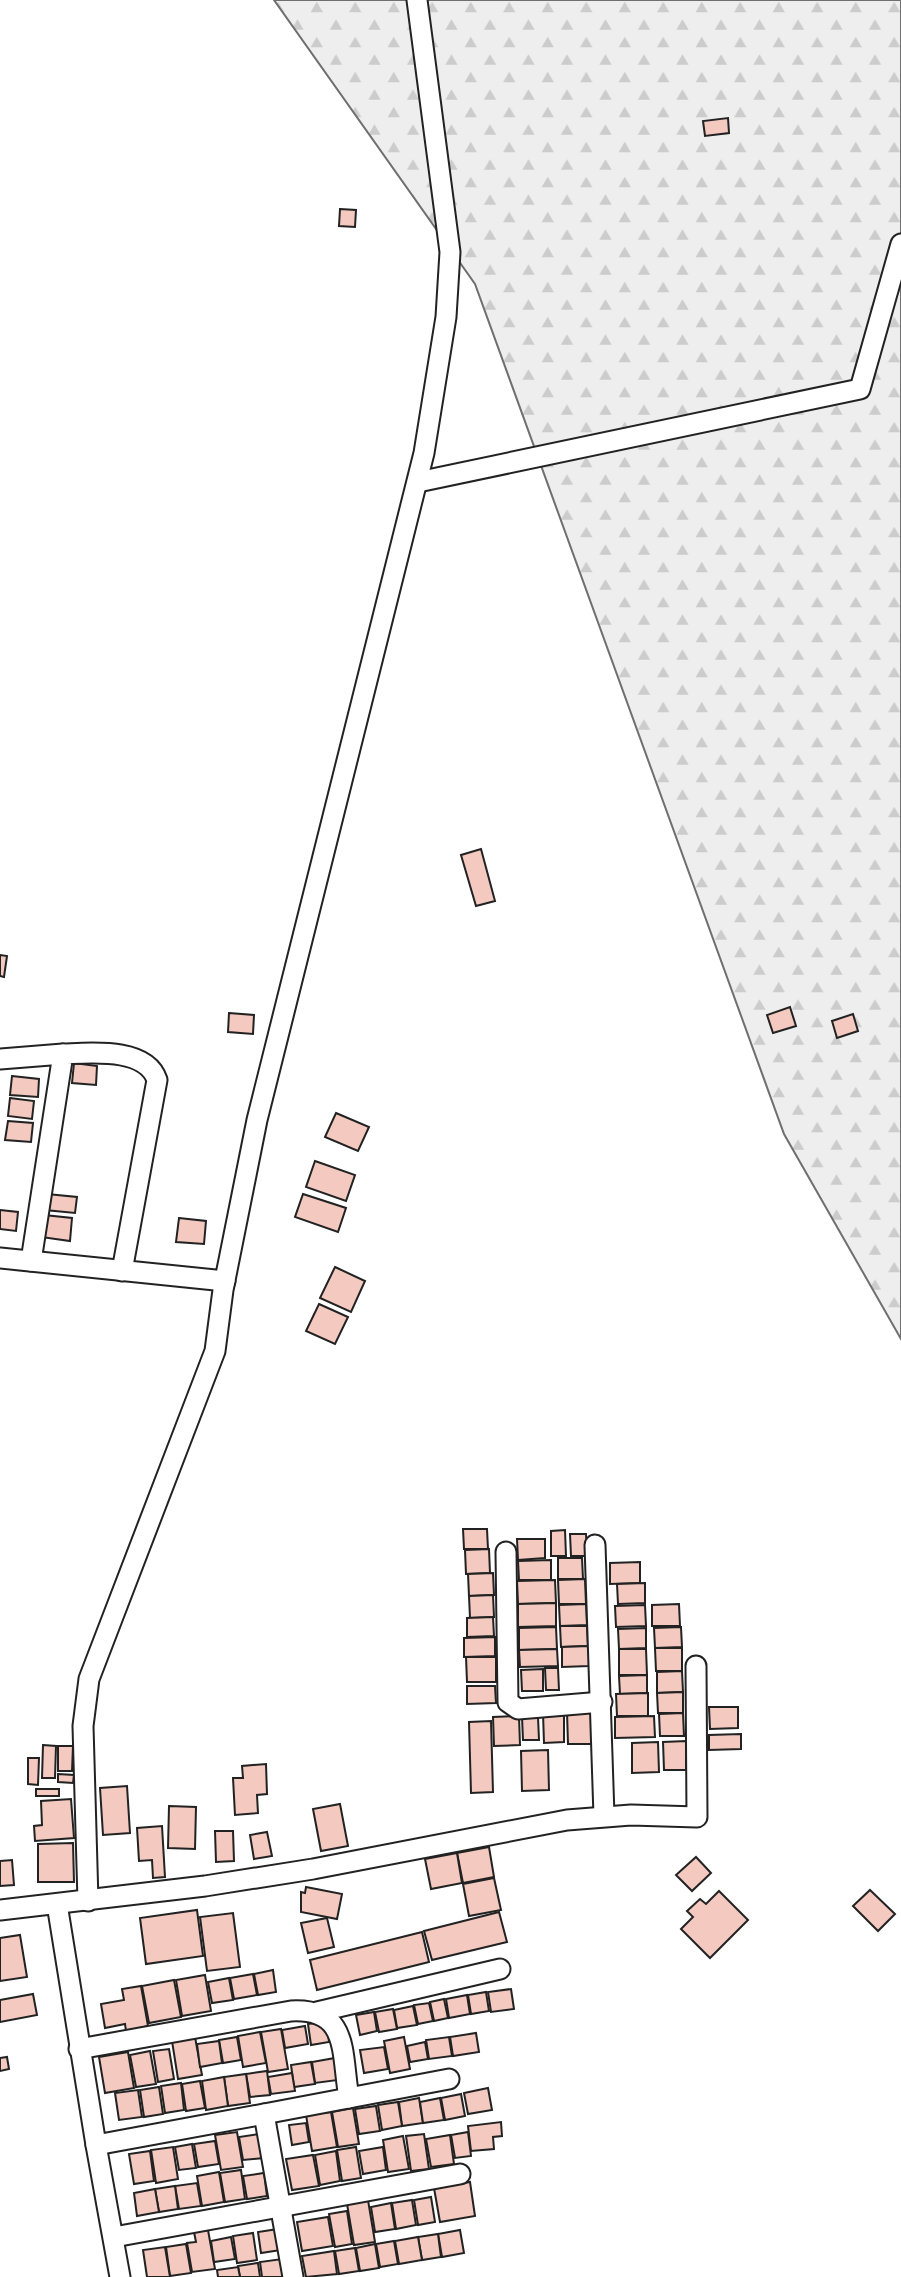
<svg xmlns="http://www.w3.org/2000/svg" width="901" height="2277" viewBox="0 0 901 2277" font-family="'DM Sans',sans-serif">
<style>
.forest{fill:url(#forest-firs);stroke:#6f6f6f;stroke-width:2}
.building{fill:#f3c9c0;stroke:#222;stroke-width:2}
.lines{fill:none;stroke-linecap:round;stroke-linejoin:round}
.street-casing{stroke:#222;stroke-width:23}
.street{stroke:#fff;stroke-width:19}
</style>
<defs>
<pattern id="forest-firs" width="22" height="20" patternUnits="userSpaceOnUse" patternTransform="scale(1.75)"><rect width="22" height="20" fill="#eee"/><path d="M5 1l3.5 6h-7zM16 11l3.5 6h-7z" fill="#ccc"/></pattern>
</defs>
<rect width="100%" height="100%" fill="#fff"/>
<polygon class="forest" points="274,0 901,0 901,1339 784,1134 475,284"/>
<g class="building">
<polygon points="728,118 729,133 705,136 703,121"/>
<polygon points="340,209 356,210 355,227 339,226"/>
<polygon points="481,849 495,901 476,906 461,855"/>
<polygon points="0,955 7,956 4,977 0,976"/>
<polygon points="790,1007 796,1026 773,1033 767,1015"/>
<polygon points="229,1013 254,1015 253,1034 228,1032"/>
<polygon points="853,1014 858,1031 837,1038 832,1021"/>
<polygon points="74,1063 97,1066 96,1085 72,1083"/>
<polygon points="12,1076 39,1079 38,1097 10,1095"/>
<polygon points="10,1098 34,1101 32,1119 8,1116"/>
<polygon points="336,1113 369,1127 358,1151 325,1137"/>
<polygon points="8,1121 33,1123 31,1142 5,1140"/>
<polygon points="315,1161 355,1175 346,1201 306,1187"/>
<polygon points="47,1194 77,1197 75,1213 45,1210"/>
<polygon points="303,1194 346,1208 338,1232 295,1217"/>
<polygon points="0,1210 18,1212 16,1231 0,1229"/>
<polygon points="44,1215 72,1218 70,1241 41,1237"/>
<polygon points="179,1218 206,1221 204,1244 176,1242"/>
<polygon points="335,1267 365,1281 351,1312 320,1298"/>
<polygon points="319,1304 348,1317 335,1344 306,1331"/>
<polygon points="463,1529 487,1529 488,1549 464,1549"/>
<polygon points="565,1530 566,1556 551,1556 551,1531"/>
<polygon points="570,1534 586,1534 587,1556 571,1556"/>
<polygon points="517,1539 545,1539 545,1558 518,1560"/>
<polygon points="489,1549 490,1573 466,1574 465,1550"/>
<polygon points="558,1558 582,1558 583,1579 558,1579"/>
<polygon points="551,1560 551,1580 519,1580 518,1561"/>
<polygon points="640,1562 640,1583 610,1584 610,1563"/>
<polygon points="493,1573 494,1595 469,1596 468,1574"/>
<polygon points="585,1579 586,1604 559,1604 558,1580"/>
<polygon points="555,1580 556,1603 518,1604 517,1581"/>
<polygon points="645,1583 645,1603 618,1604 617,1584"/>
<polygon points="493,1595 494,1617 470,1618 469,1596"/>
<polygon points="556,1603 556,1626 518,1627 518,1604"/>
<polygon points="586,1604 587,1625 560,1626 559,1605"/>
<polygon points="679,1604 680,1626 652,1626 652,1605"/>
<polygon points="645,1605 646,1626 616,1627 615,1606"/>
<polygon points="493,1617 494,1636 467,1637 467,1618"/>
<polygon points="560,1626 587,1626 588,1646 561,1647"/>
<polygon points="556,1627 557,1649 519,1650 519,1628"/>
<polygon points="681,1627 682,1647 655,1648 654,1628"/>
<polygon points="646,1628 646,1648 619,1649 618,1629"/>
<polygon points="495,1637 495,1656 464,1657 464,1638"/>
<polygon points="589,1646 589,1666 562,1667 562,1647"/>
<polygon points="655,1648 682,1648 682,1671 656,1671"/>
<polygon points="557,1649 558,1666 520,1667 519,1650"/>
<polygon points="619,1649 646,1649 647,1675 619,1675"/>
<polygon points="466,1657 496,1657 496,1682 467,1682"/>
<polygon points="545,1668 558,1668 559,1690 546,1690"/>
<polygon points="543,1669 543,1691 522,1691 521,1670"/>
<polygon points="682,1671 683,1692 657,1693 657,1672"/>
<polygon points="647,1675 647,1693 620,1694 619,1676"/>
<polygon points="467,1686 495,1686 496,1703 467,1704"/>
<polygon points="683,1692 683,1713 658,1713 657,1693"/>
<polygon points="648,1693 648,1716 617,1716 616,1694"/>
<polygon points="709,1707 738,1707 738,1728 710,1729"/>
<polygon points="593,1711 594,1744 568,1744 567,1712"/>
<polygon points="543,1713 564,1713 564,1742 544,1743"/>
<polygon points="683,1713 684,1736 660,1736 659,1714"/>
<polygon points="519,1716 520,1745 494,1746 493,1717"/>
<polygon points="654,1716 655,1737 615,1738 615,1717"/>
<polygon points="522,1717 538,1717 539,1740 523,1740"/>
<polygon points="491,1721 493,1792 471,1793 469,1722"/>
<polygon points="741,1734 741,1749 709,1750 709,1735"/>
<polygon points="686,1741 686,1770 664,1770 663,1742"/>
<polygon points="658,1742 659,1772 632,1773 632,1743"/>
<polygon points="43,1745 56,1746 55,1778 42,1778"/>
<polygon points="58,1746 73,1746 72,1771 58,1771"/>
<polygon points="548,1750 549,1790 522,1791 521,1751"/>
<polygon points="28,1758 39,1758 38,1785 28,1784"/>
<polygon points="266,1764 267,1794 257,1795 258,1813 235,1815 233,1778 243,1778 242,1766"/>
<polygon points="58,1774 74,1775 73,1783 58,1782"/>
<polygon points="127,1786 130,1833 103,1835 100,1788"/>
<rect x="36" y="1789" width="23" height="7"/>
<polygon points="71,1799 74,1838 35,1841 34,1826 42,1825 41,1801"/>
<polygon points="340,1804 348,1846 321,1851 313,1809"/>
<polygon points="169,1806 196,1807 195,1849 168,1848"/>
<polygon points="162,1826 165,1877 153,1878 152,1860 139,1861 137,1828"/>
<polygon points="215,1831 233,1831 234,1861 216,1862"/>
<polygon points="267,1832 272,1856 254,1859 250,1835"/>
<polygon points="73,1843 74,1882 38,1882 38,1844"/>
<polygon points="489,1847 494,1877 463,1883 457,1853"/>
<polygon points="457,1853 462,1883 431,1889 425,1859"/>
<polygon points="696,1857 711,1873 692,1891 676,1875"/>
<polygon points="12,1860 14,1885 0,1886 0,1861"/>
<polygon points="494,1878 501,1910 469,1916 463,1884"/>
<polygon points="306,1887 342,1894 337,1919 301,1912 301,1892 305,1893"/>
<polygon points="870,1890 895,1914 878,1931 853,1906"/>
<polygon points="719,1891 748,1920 710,1958 681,1929 693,1917 687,1911 700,1899 706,1904"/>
<polygon points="197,1910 203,1956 146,1964 140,1918"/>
<polygon points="499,1912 507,1942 432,1960 424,1931"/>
<polygon points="233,1913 240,1967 207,1971 200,1917"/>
<polygon points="327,1918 334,1947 308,1953 301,1923"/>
<polygon points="422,1932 429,1962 317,1990 310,1960"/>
<polygon points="20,1935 27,1977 0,1981 0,1938"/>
<polygon points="273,1970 276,1992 258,1995 254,1974"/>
<polygon points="253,1974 257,1995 234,1999 230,1978"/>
<polygon points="205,1975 211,2011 182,2016 176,1980"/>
<polygon points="229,1978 233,2000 212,2003 208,1982"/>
<polygon points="174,1980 181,2017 149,2023 142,1986"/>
<polygon points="141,1986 148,2026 126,2031 125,2024 105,2028 101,2004 124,2000 122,1989"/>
<polygon points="511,1989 514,2009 491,2012 488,1992"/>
<polygon points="486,1992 489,2011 471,2014 468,1995"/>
<polygon points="33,1994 37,2015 0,2022 0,2000"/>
<polygon points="467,1995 470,2014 449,2018 446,1999"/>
<polygon points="444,1999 448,2018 434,2021 430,2002"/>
<polygon points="429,2003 433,2021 418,2024 414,2005"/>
<polygon points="413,2006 417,2025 397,2028 394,2010"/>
<polygon points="393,2009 397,2029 379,2032 375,2012"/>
<polygon points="374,2012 377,2031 360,2035 356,2015"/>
<polygon points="327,2021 329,2042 311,2045 308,2024"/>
<polygon points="305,2026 308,2044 285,2048 282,2030"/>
<polygon points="281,2029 288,2069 268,2072 261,2032"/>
<polygon points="260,2032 266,2063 243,2067 238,2036"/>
<polygon points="476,2033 479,2052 453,2056 450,2037"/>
<polygon points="195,2037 202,2075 178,2079 172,2041"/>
<polygon points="237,2037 241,2060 223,2063 219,2040"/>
<polygon points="404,2037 410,2069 390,2073 384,2041"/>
<polygon points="449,2037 452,2056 429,2059 426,2040"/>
<polygon points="219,2041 222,2063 200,2067 197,2044"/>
<polygon points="425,2042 428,2059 410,2062 407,2046"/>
<polygon points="384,2047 388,2069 364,2073 360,2050"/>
<polygon points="169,2049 174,2079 158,2082 153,2051"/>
<polygon points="150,2051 156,2084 136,2087 130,2055"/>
<polygon points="128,2052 134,2088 105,2093 99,2057"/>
<polygon points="7,2057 9,2069 0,2071 0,2058"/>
<polygon points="335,2058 338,2080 315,2083 312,2062"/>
<polygon points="311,2062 315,2084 294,2087 291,2065"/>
<polygon points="267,2071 270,2095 250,2097 246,2074"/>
<polygon points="292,2073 295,2091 271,2094 268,2077"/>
<polygon points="246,2074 250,2103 228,2106 224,2077"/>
<polygon points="224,2077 228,2106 206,2110 202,2081"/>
<polygon points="200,2081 205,2108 186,2111 182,2084"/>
<polygon points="181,2083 184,2110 165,2113 161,2086"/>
<polygon points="159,2087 163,2114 144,2117 140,2090"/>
<polygon points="488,2088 492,2110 468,2114 464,2093"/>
<polygon points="138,2090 142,2117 119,2120 115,2093"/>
<polygon points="461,2094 465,2116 445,2120 441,2098"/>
<polygon points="419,2098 423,2123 402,2126 399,2102"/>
<polygon points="440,2098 444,2120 423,2123 420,2102"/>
<polygon points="398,2102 402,2126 382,2130 378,2105"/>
<polygon points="376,2106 380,2131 359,2134 355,2109"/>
<polygon points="353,2108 359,2144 338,2147 332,2112"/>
<polygon points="331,2112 337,2147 312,2151 306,2115"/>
<polygon points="501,2122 502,2136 493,2137 494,2149 471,2151 468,2126"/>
<polygon points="306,2123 309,2142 292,2145 289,2125"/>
<polygon points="237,2132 243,2167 221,2170 215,2135"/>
<polygon points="468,2132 471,2156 455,2158 451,2135"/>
<polygon points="259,2134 263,2158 243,2160 239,2137"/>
<polygon points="424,2134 429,2169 411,2171 406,2136"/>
<polygon points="450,2135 454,2164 431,2167 426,2139"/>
<polygon points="403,2136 409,2169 388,2172 383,2140"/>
<polygon points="215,2141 219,2164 198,2167 194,2144"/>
<polygon points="192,2144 196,2168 179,2170 175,2147"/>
<polygon points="173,2147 178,2179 156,2183 151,2150"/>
<polygon points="356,2147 361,2178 342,2181 337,2150"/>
<polygon points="383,2147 386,2170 363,2174 359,2151"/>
<polygon points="150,2151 154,2181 134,2184 129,2154"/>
<polygon points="336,2151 340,2181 320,2185 315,2155"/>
<polygon points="313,2155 319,2186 292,2190 286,2159"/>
<polygon points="241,2170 245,2199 225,2202 220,2173"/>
<polygon points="219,2172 224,2202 202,2206 197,2176"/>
<polygon points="264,2173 267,2196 247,2199 243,2176"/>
<polygon points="470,2182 475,2216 440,2222 434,2188"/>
<polygon points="197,2183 201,2206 179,2209 175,2186"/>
<polygon points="175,2186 178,2209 159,2212 155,2189"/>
<polygon points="155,2189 159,2212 137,2216 134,2193"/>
<polygon points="431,2197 435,2222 418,2225 414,2200"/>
<polygon points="368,2200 375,2242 354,2245 347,2204"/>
<polygon points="412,2200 416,2225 396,2229 392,2203"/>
<polygon points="391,2203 395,2229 375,2232 371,2207"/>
<polygon points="347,2211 352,2244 335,2247 329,2214"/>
<polygon points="328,2217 333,2246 302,2251 297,2222"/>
<polygon points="278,2229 281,2250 261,2253 258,2232"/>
<polygon points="208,2230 215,2269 192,2272 187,2243 196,2242 194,2232"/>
<polygon points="460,2230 464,2253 442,2257 438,2234"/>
<polygon points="253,2233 257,2260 237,2263 233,2236"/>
<polygon points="438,2234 441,2257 422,2260 418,2237"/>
<polygon points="231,2237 235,2259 214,2262 211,2241"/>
<polygon points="418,2237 422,2260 399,2264 395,2241"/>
<polygon points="394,2241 398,2264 380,2267 376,2244"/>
<polygon points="186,2244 191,2273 170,2276 166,2247"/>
<polygon points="375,2244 379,2268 360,2271 356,2248"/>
<polygon points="165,2247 170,2277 147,2277 143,2250"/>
<polygon points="355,2248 359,2271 339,2274 335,2251"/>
<polygon points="334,2251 337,2274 306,2277 302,2256"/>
<polygon points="282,2259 285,2277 262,2277 260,2262"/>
<polygon points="258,2263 260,2277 240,2277 238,2266"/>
<polygon points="238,2267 240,2277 218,2277 217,2270"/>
</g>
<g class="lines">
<g class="street-casing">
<g id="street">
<polyline points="418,482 860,389 901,244"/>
<polyline points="0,1059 63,1054"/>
<polyline points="0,1258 225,1281"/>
<path d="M31 1261 63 1054C91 1053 146 1047 157 1080L122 1271"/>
<polyline points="595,1545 604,1816"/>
<polyline points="506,1552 508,1702 518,1709 602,1702"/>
<polyline points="88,1901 83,1726 89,1679 215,1351 223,1290 257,1120 424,453 446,317 450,252 417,0"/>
<polyline points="57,1904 96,2145 264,2114 293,2277"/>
<polyline points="0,1910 205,1886 313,1869 567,1820 631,1815 697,1817 696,1666"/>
<polyline points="317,2012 500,1969"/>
<path d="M79 2049 291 2011C350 2008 341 2053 349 2098"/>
<polyline points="264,2114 449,2079"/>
<polyline points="96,2145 120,2277"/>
<polyline points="114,2237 460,2174"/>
</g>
</g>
<use href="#street" class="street"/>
</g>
</svg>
